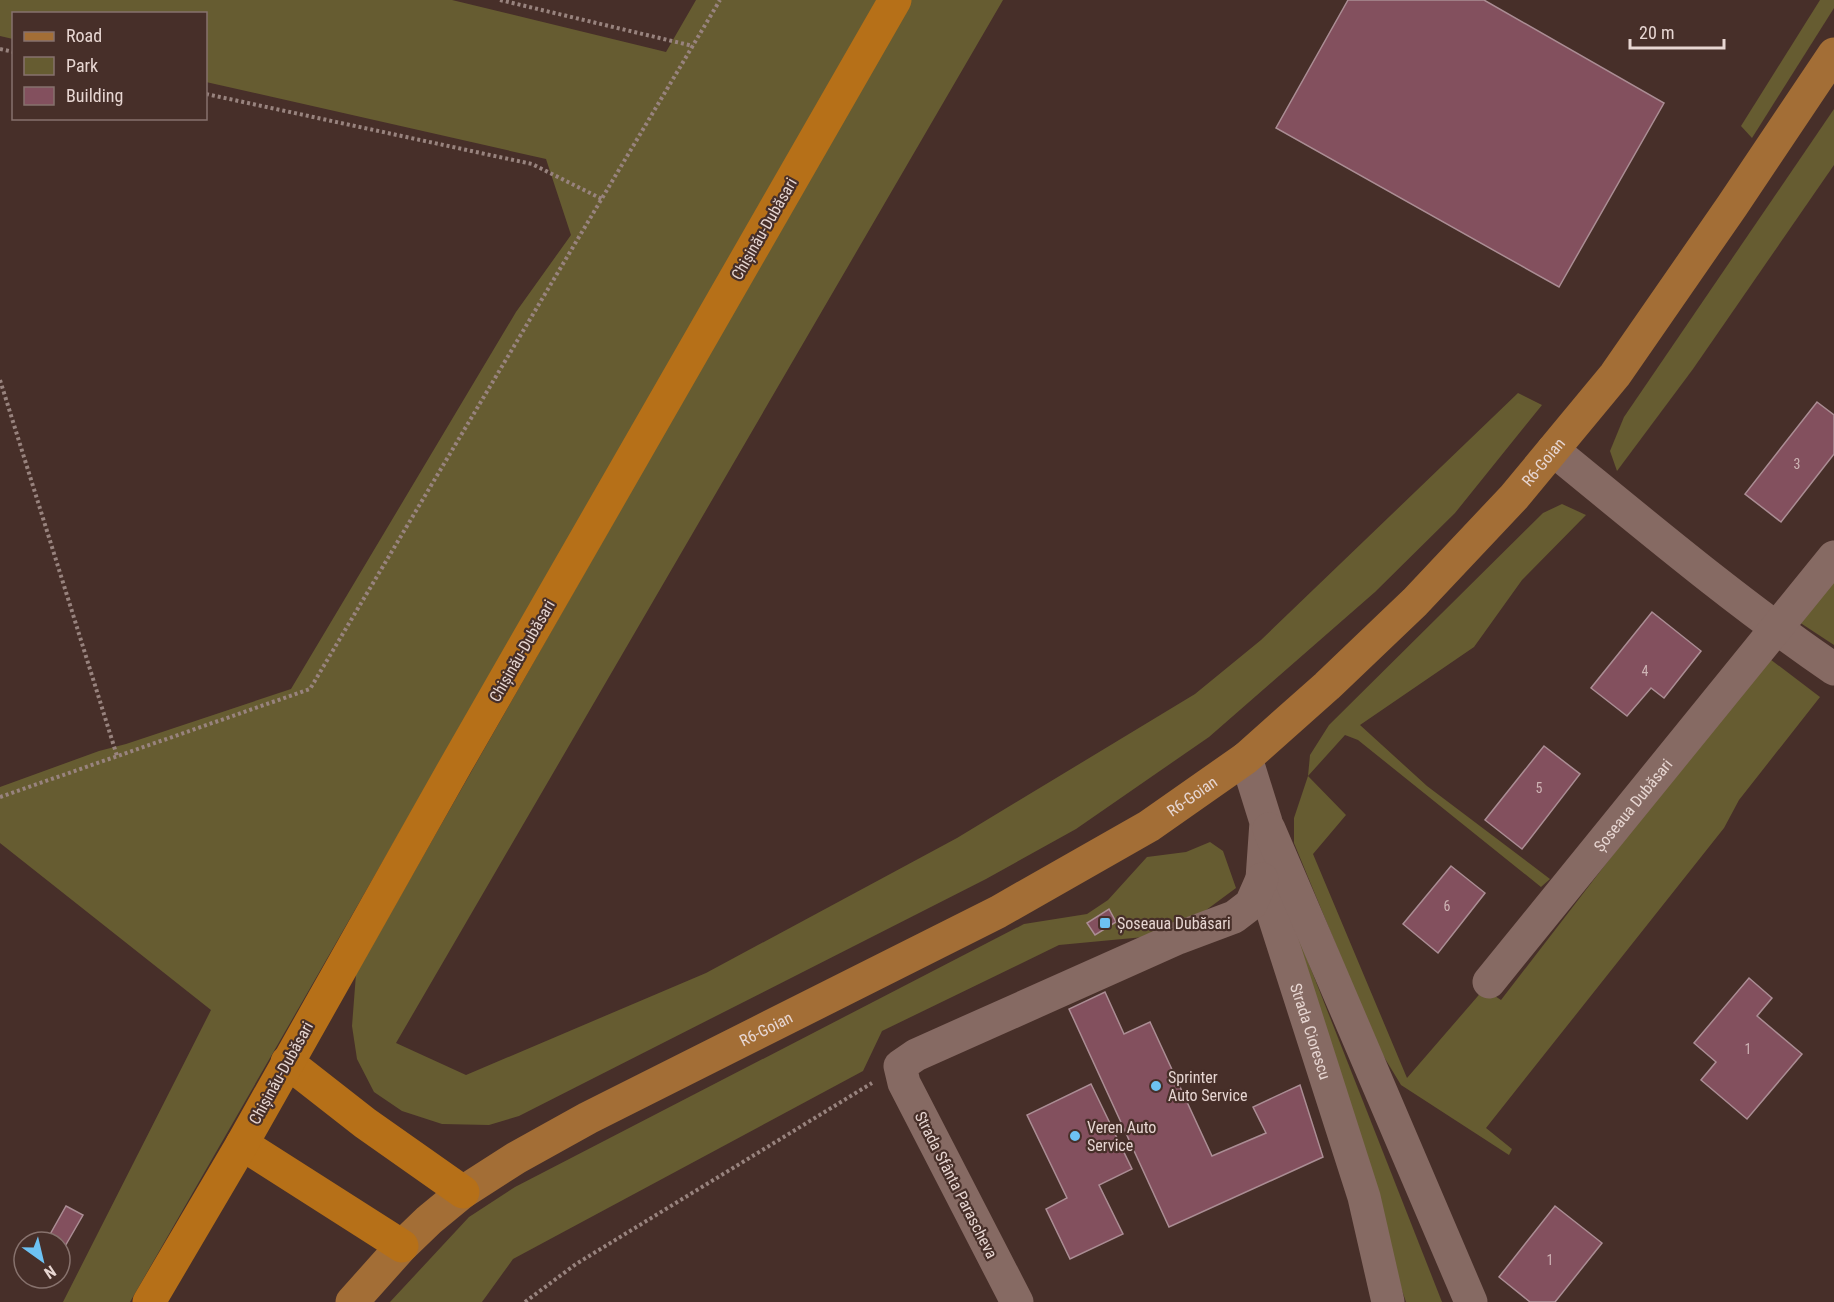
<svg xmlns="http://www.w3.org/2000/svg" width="1834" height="1302" viewBox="0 0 1834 1302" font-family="'Roboto Condensed',sans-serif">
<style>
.green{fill:#665c31}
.building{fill:#83505e;stroke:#ab8d94;stroke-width:1.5}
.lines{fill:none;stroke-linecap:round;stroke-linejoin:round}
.path{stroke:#98837e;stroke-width:4;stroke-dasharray:3 3;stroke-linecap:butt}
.minor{stroke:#866a63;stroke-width:33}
.major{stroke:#a36e36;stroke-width:33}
.highway{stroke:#b67018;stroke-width:33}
.poi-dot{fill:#6dc2f3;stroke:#472f29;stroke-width:2}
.labels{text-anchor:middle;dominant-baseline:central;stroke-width:4.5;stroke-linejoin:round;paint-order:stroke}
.number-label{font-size:14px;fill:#ceb4b5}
.street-label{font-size:16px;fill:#e7d6d2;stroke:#472f29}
.poi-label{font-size:16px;fill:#e7d6d2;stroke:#472f29;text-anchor:start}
</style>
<rect width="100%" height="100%" fill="#472f29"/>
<g class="green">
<polygon points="0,0 452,0 666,52 696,0 877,0 130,1302 63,1302 211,1010 0,843 0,787 99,751 126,744 291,689 516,312 571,235 546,159 206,82 206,14 14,14 13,39 0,36"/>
<polygon points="911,0 1003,0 396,1043 466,1075 706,973 957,838 1195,694 1261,640 1518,393 1542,405 1455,513 1375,592 1209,737 1154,775 1076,829 986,879 519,1116 489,1125 442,1124 402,1111 374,1092 357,1059 352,1026 356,974"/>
<polygon points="1820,0 1834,0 1834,8 1752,138 1741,126"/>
<polygon points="1834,109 1834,165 1693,369 1617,471 1610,451 1624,417"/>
<polygon points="1562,504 1586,515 1522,580 1474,647 1360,725 1427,786 1550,879 1541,887 1358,740 1345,735 1308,776 1346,815 1313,854 1407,1078 1484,989 1501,1000 1766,656 1820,697 1739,800 1724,828 1486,1128 1512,1149 1509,1155 1401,1085 1378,1047 1294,843 1294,818 1308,776 1310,755 1329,725 1543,513"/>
<polygon points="1834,576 1834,645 1799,622"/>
<polygon points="1210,842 1223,851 1236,888 1190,922 1144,937 1059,945 882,1031 863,1071 513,1259 482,1302 390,1302 469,1217 515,1187 1024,924 1087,914 1108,900 1147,857 1186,852"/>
<polygon points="1283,898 1442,1302 1406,1302 1390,1256"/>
</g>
<g class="building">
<polygon points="1348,0 1484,0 1664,103 1559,287 1276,128"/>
<polygon points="1817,402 1834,415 1834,454 1781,522 1745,494"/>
<polygon points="1652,612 1701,651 1664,698 1651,688 1627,716 1591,688"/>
<polygon points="1544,746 1580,774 1522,849 1485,820"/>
<polygon points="1451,866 1485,893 1438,953 1403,924"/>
<polygon points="1109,909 1116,922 1095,935 1087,923"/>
<polygon points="1749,978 1772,998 1757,1016 1802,1054 1747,1119 1701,1080 1716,1062 1694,1043"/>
<polygon points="1105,992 1124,1034 1150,1022 1212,1156 1266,1133 1253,1107 1300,1085 1323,1157 1169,1227 1069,1009"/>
<polygon points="1091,1084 1132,1169 1099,1185 1123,1234 1070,1259 1046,1209 1067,1198 1027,1115"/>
<polygon points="66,1206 83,1215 64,1248 60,1245 60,1242 54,1242 48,1238"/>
<polygon points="1555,1206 1602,1243 1555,1302 1530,1302 1499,1277"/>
</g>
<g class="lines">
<g class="path">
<polyline points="500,0 693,46"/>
<polyline points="0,49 14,52"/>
<polyline points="206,94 532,164 602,199"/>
<polyline points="0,380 117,756"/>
<polyline points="0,797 310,689 720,0"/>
<polyline points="525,1302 576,1264 872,1083"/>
</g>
<g class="minor">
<path d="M1553 450C1645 525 1736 602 1834 669"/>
<path id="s1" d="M1246 758 1266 822 1262 879 1364 1197 1388 1302"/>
<polyline points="1269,829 1471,1302"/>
<path id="s2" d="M1489 982 1834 557"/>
<polyline points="1017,1302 904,1083 900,1066 916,1055 1178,938 1234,917 1251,904 1262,879"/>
</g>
<path class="major" id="s3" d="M352 1302 402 1246 429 1220 463 1192 516 1158 588 1118 998 912 1149 826 1246 758 1327 686 1415 602 1514 497 1615 375 1732 206 1834 54"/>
<g class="highway">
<polyline points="287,1062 365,1123 463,1192"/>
<polyline points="242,1144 402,1246"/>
<polyline points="149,1302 242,1144 457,763 895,0"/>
</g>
</g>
<g class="poi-dot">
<rect x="1099" y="917" width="12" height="12" rx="3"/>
<circle cx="1156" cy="1086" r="6"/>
<circle cx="1075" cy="1136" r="6"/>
</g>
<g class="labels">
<g class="number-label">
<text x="1797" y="464">3</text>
<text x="1645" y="671">4</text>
<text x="1539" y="788">5</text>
<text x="1447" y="906">6</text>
<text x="1748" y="1049">1</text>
<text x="1550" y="1260">1</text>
</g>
<g class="street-label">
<text transform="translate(764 229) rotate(-60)">Chișinău-Dubăsari</text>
<text stroke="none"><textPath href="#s3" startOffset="1473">R6-Goian</textPath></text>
<text transform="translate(522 651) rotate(-60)">Chișinău-Dubăsari</text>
<text stroke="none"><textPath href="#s3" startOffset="987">R6-Goian</textPath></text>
<text stroke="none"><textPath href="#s2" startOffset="228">Șoseaua Dubăsari</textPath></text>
<text stroke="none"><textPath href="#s3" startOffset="501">R6-Goian</textPath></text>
<text stroke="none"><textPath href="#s1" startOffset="284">Strada Ciorescu</textPath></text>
<text transform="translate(281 1073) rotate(-61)">Chișinău-Dubăsari</text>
<text transform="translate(956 1185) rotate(63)">Strada Sfânta Parascheva</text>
</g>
<g class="poi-label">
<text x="1117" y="923">Șoseaua Dubăsari</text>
<text x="1168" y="1077">Sprinter<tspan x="1168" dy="18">Auto Service</tspan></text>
<text x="1087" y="1127">Veren Auto<tspan x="1087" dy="18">Service</tspan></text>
</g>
</g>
<rect x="12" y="12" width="195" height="108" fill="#472f29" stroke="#87726d" stroke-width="1.5"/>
<rect x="24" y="32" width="30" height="9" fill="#a36e36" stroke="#87726d" stroke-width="1.5"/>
<text x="66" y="42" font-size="18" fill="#e7d6d2">Road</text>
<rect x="24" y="57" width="30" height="18" fill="#665c31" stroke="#87726d" stroke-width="1.5"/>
<text x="66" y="72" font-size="18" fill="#e7d6d2">Park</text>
<rect x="24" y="87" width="30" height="18" fill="#83505e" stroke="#87726d" stroke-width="1.5"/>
<text x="66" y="102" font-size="18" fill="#e7d6d2">Building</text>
<g transform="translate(42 1260) rotate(146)"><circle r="28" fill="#472f29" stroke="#87726d" stroke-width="1.5"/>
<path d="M0-4.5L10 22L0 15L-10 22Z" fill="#6dc2f3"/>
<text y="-9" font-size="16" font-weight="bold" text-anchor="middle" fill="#e7d6d2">N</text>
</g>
<path d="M1630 39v9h94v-9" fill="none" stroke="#e7d6d2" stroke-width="3"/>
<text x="1639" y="39" font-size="18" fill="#e7d6d2" stroke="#472f29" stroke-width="4.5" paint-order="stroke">20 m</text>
</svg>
